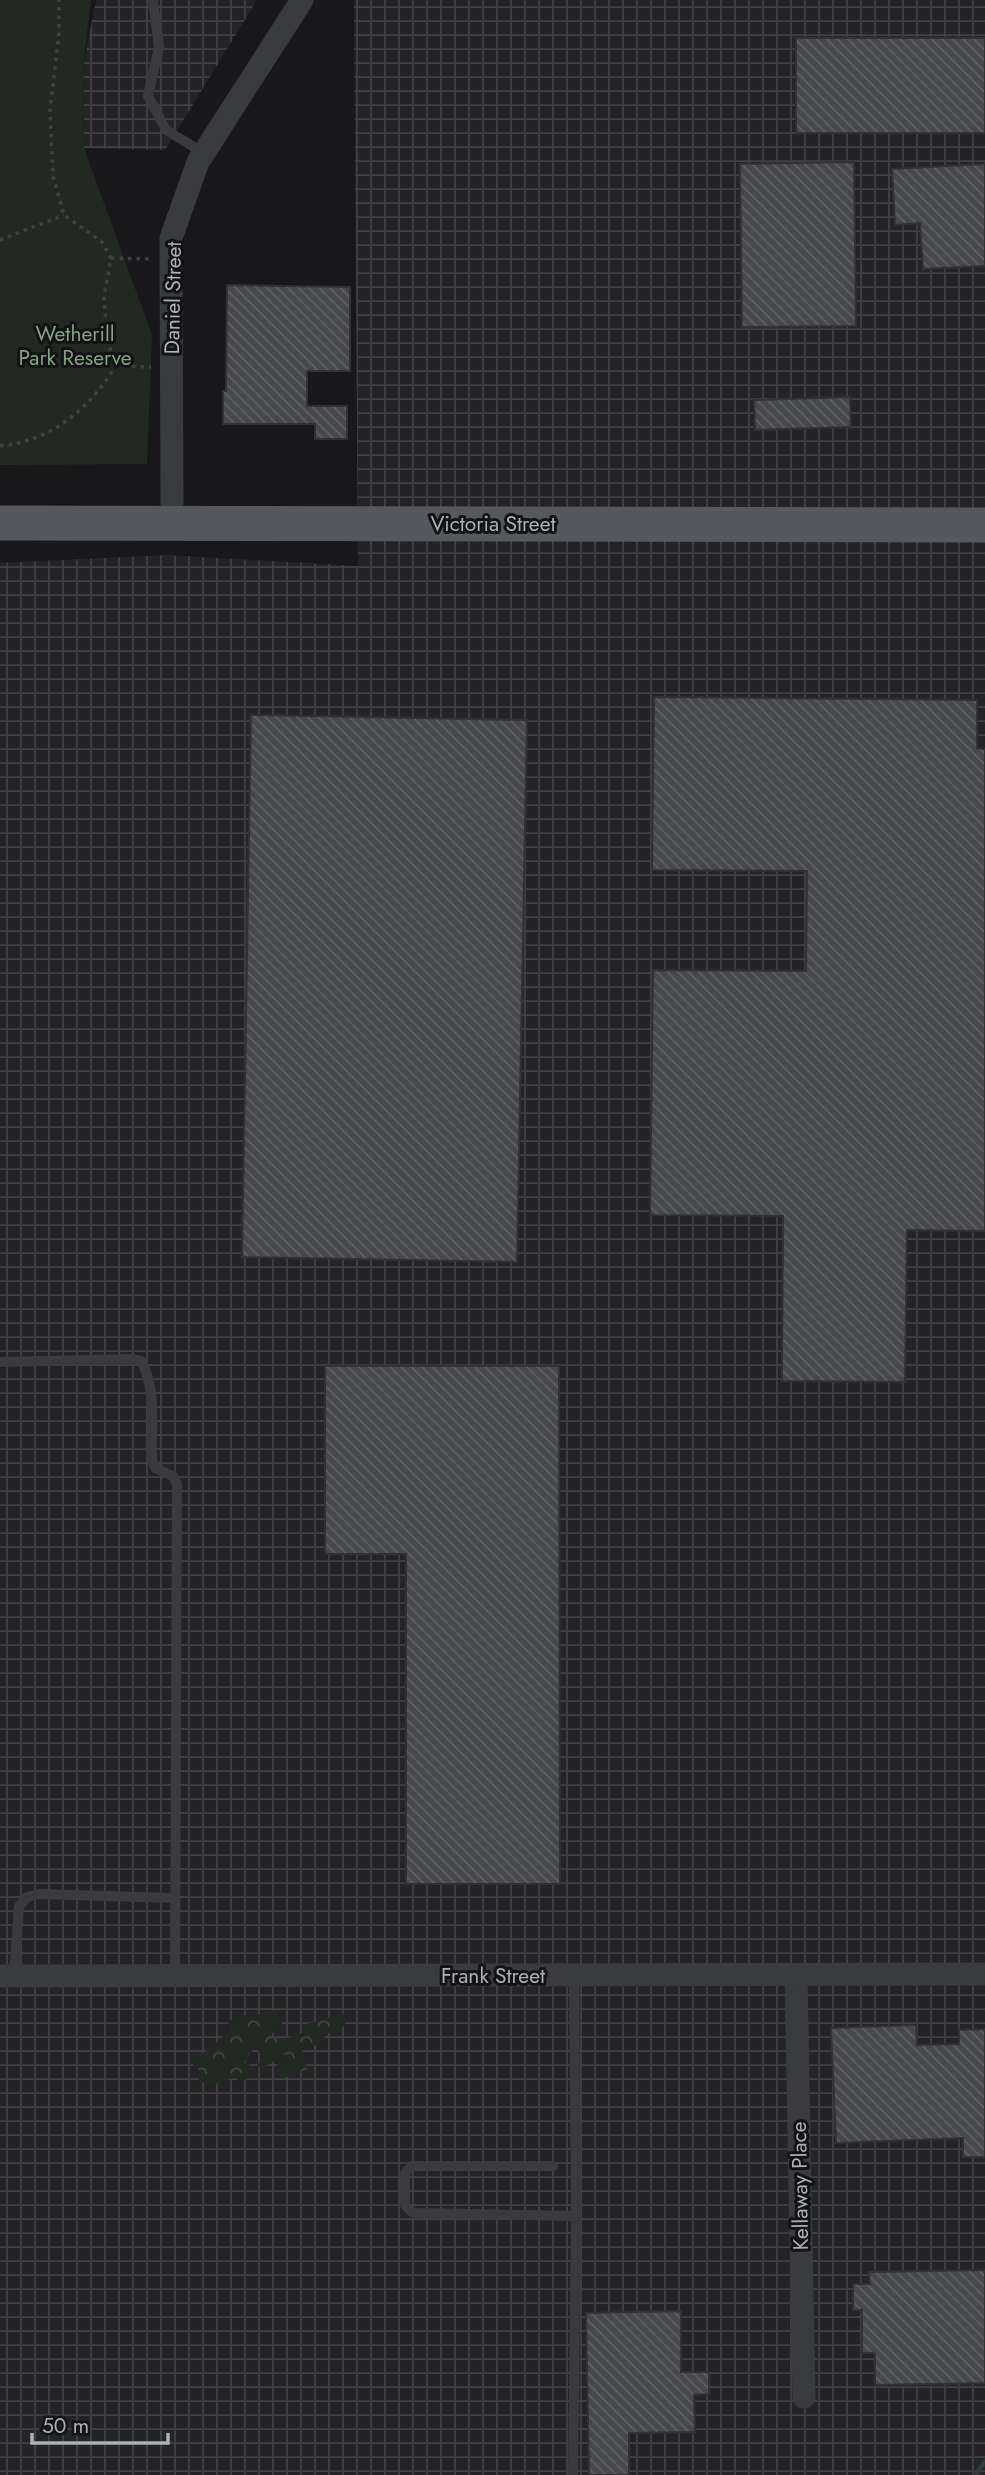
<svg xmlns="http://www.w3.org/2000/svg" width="985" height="2475" viewBox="0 0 985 2475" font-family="Jost,sans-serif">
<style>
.industrial{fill:url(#industrial-grid)}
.green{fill:#222922}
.forest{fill:url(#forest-crowns)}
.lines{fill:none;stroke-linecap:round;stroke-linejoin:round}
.stream{stroke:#313a3f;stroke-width:5}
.building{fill:url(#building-back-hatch);stroke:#323235;stroke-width:2}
.path{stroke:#3f4245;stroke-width:3.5;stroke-dasharray:3.5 5;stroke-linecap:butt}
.lane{stroke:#393b3e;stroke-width:10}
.street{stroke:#393b3e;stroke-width:23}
.primary{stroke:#55585d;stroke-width:35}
.labels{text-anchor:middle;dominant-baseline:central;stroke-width:6;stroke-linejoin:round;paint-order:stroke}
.street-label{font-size:21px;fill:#abb1b8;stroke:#131315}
.park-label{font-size:21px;fill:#85a284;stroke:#131315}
</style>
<defs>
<pattern id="industrial-grid" width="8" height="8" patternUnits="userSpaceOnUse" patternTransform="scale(1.75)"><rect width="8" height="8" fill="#242427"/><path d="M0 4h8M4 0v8" fill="none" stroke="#414144"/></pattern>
<pattern id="forest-crowns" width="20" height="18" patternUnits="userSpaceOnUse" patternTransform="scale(1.75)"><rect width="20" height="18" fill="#222922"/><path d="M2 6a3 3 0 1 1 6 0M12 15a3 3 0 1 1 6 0" fill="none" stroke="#3f4640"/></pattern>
<pattern id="building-back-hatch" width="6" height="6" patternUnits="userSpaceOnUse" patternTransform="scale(1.75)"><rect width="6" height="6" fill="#47484c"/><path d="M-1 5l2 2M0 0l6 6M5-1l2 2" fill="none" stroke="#5f6064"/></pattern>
</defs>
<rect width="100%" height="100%" fill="#18181a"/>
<g class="industrial">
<polygon points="96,0 257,0 165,150 84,148 83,67"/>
<polygon points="354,0 985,0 985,2475 0,2475 0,563 167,555 358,566"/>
</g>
<polygon class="green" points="0,0 91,0 83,67 84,148 152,335 147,464 0,465"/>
<path class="forest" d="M275 2010 283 2025 269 2036 282 2040 302 2033 306 2024C319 2022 330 2016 343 2013L346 2021 339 2034 330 2032C322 2041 315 2050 302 2045 302 2055 307 2060 307 2070L297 2073 294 2068 292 2077H281L275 2067 286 2057 285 2054 263 2068 257 2066 264 2056 259 2053 257 2044 244 2062 251 2066 249 2078 240 2082 236 2077 209 2086 199 2080V2070L193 2065 195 2052 204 2053 231 2030 227 2022 242 2014 249 2017Z"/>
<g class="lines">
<polyline class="stream" points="975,2475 985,2462"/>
</g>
<g class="building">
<rect x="796" y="38" width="189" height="95"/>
<polygon points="854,162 856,326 742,327 740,164"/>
<polygon points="985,164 985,266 923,269 920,223 895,225 892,169"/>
<polygon points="227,285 350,287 350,371 307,371 307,406 347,406 347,439 315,439 315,424 223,424 223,391 226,391"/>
<polygon points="850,397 851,427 755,430 754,400"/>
<polygon points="654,697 977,700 977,748 985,749 985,1231 907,1230 905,1382 782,1381 783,1216 650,1215 653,970 806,971 807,871 652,870"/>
<polygon points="251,715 527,720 517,1262 242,1257"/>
<polygon points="325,1366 559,1366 560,1884 406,1884 406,1554 325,1554"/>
<polygon points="916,2025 917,2045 959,2044 959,2030 985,2029 985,2157 963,2157 963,2138 836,2143 831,2028"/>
<polygon points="985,2270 985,2383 875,2385 875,2353 862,2353 862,2310 853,2310 853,2284 870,2284 869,2272"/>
<polygon points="681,2311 681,2372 709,2372 709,2394 694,2395 695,2432 629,2433 629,2475 589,2475 586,2313"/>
</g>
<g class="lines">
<g class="path">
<polyline points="0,240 64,215"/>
<polyline points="111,258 151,259"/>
<polyline points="115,366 151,367"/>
<path d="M0 446C51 441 90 409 115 366L107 336 104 297 111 258 102 242 64 215 53 176 50 110 59 33V0"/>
</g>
<g class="lane">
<polyline points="153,0 159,47 148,96 166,130 204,153"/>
<path d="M0 1362 132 1359 141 1361C157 1389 151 1429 152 1459L155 1468 173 1476 177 1484 175 1976"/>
<polyline points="14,1976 19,1906 27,1897 39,1894 174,1898"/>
<polyline points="553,2166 412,2166 405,2173 405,2205 413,2213 576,2216"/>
<polyline points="573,2475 576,2216 574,1976"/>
</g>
<g class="street">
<polyline points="172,504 171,238 198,162 302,0"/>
<polyline points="796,1975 804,2397"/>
<polyline points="0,1976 985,1974"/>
</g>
<polyline class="primary" points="0,523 985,525"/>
</g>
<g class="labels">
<g class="street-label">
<text transform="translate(173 298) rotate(-89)">Daniel Street</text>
<text x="493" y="524">Victoria Street</text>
<text x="493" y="1976">Frank Street</text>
<text transform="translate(800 2186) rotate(-91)">Kellaway Place</text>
</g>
<g class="park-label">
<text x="75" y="334">Wetherill<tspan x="75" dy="24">Park Reserve</tspan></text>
</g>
</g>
<path d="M32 2433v10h136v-10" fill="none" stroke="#abb1b8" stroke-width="3.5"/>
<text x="42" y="2433" font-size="21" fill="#abb1b8" stroke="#131315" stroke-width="5" paint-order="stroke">50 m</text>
</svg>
